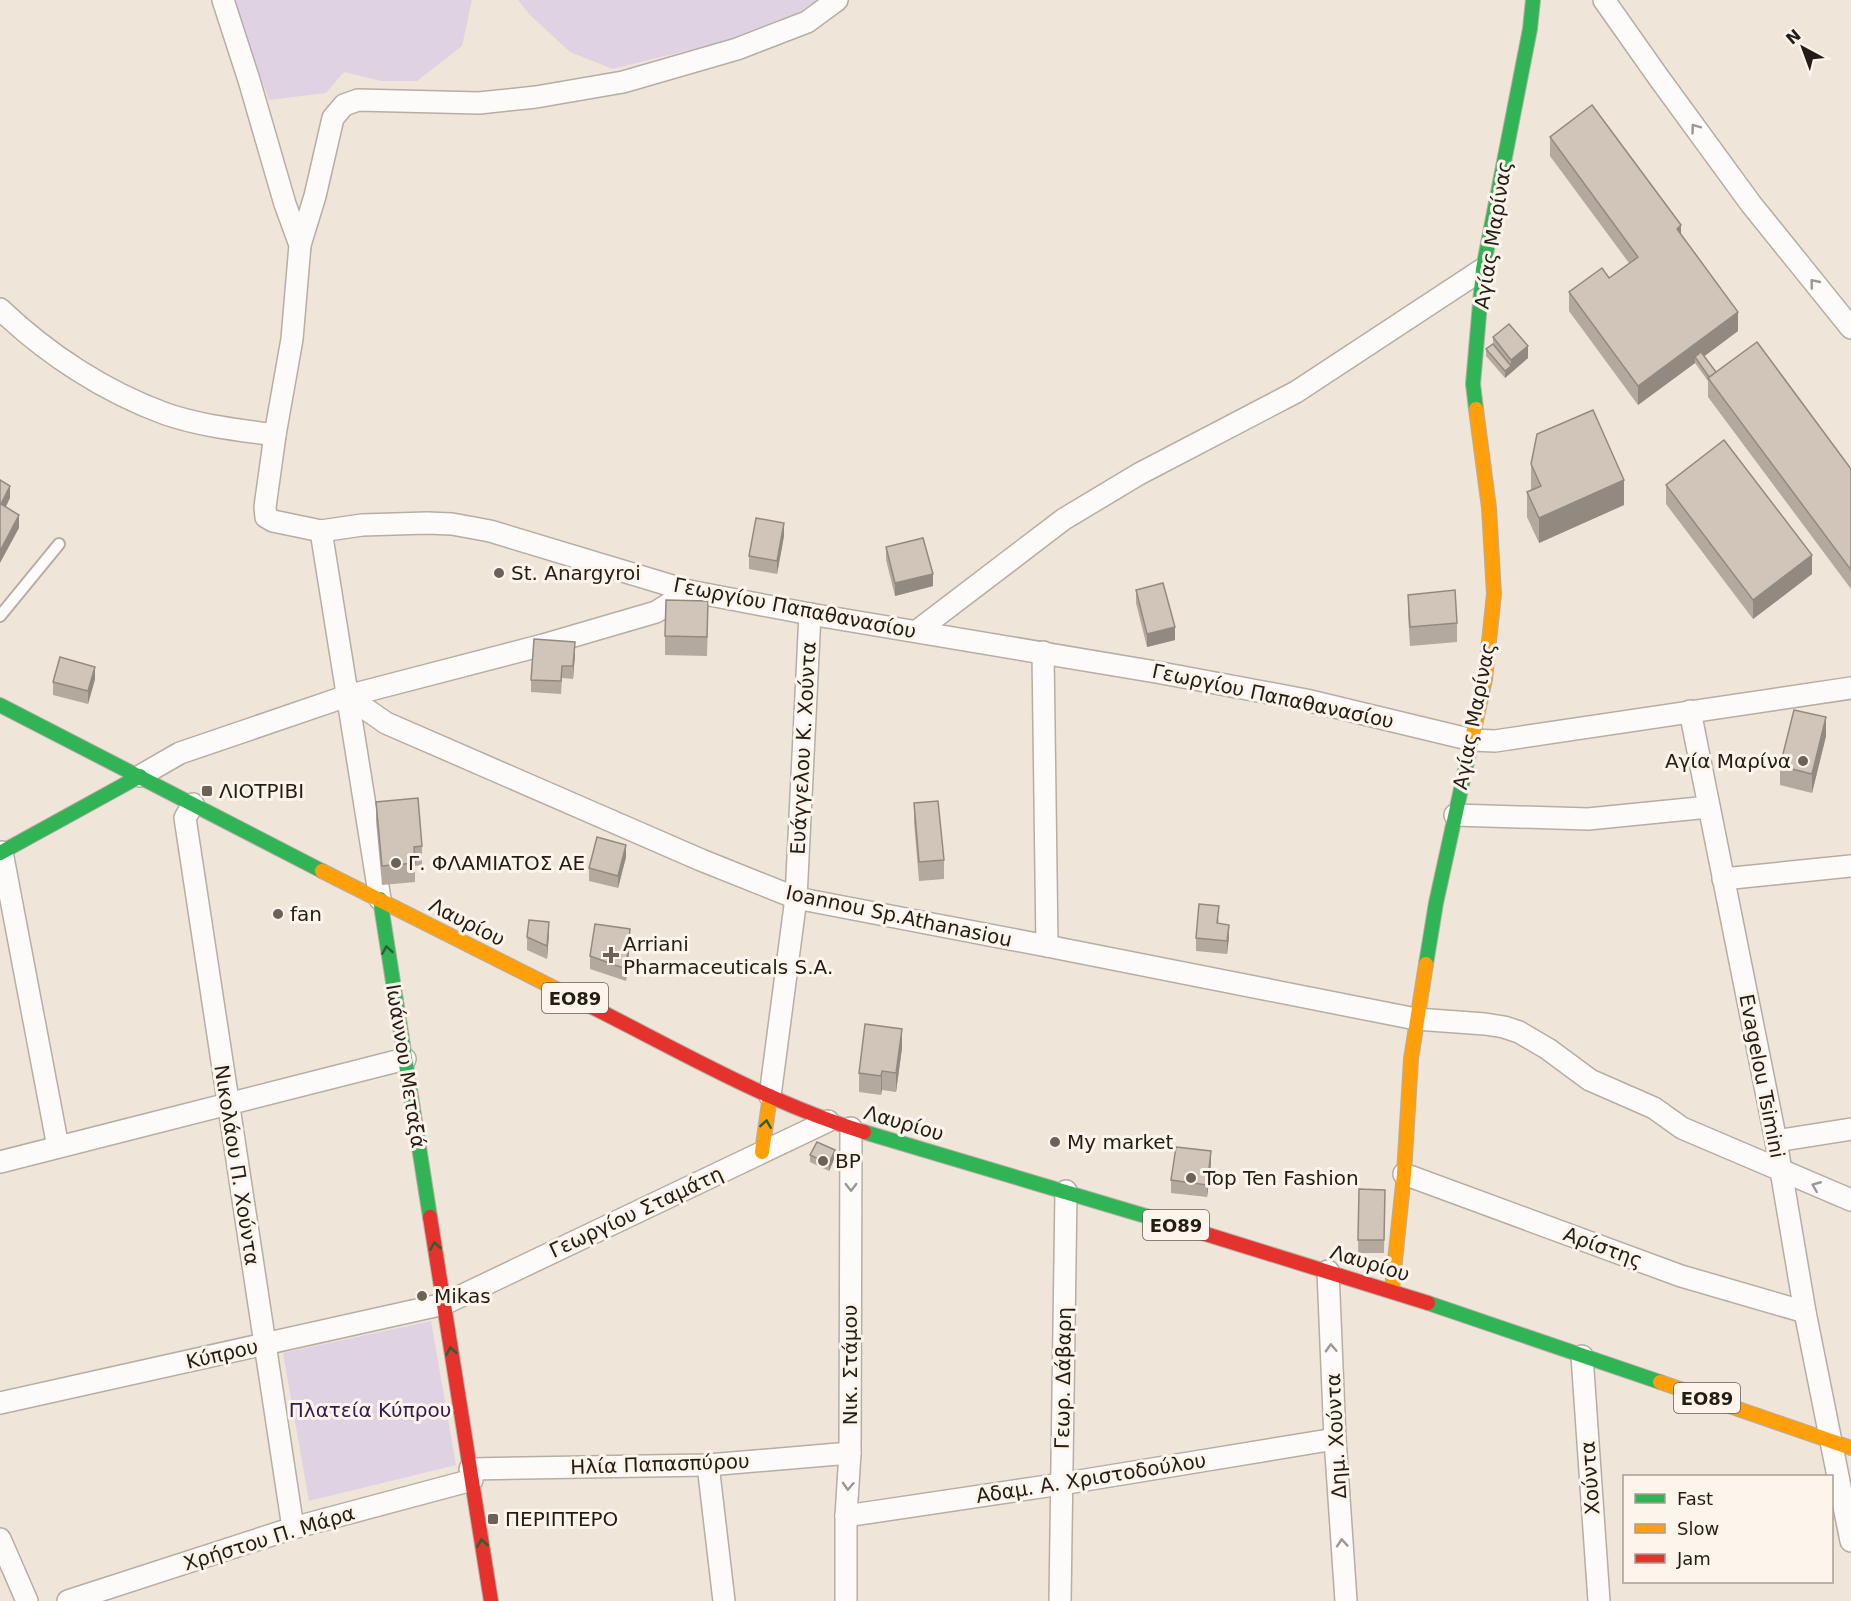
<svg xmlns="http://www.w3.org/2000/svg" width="1851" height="1601" viewBox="0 0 1851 1601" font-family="'DejaVu Sans',sans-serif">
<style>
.green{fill:#dfd3e3}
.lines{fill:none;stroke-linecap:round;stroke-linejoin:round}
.lane-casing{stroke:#b6ada4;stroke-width:14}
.street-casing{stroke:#b6ada4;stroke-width:24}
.fast-casing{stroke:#b6ada4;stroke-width:16}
.slow-casing{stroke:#b6ada4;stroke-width:16}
.jam-casing{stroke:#b6ada4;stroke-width:16}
.lane{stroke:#fdfbf9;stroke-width:10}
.street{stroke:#fdfbf9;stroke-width:21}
.fast{stroke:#30b455;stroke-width:14}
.slow{stroke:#ff9f0a;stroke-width:14}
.jam{stroke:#e5322d;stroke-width:14}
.wall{fill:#b3a99e}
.shaded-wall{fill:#928a81}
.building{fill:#d0c5b8;stroke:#928a81;stroke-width:1.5}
.oneway{stroke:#9b9792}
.oneway2{stroke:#296132}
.poi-dot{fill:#6b635a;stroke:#fdf4ec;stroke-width:2}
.labels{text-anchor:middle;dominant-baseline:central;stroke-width:6;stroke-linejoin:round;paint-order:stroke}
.shield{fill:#fdf4ec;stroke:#655e56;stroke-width:1.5}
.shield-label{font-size:18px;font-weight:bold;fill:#241d15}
.street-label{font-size:20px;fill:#241d15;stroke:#fdf4ec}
.poi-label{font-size:20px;fill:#241d15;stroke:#fdf4ec;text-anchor:start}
.park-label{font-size:20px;fill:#321b52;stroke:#fdf4ec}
</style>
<rect width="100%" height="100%" fill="#f0e5d9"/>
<g class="green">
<polygon points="233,0 472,0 462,46 417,81 381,81 344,72 326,93 269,100"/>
<polygon points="518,0 817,0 798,13 721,42 613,69 570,52 529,14"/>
<polygon points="431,1321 456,1465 309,1501 283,1353"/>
</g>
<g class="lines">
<g class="lane-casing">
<polyline id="lane" points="0,616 59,544"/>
</g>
<g class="street-casing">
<g id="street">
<polyline points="223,0 249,80 285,204 300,245 292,339 275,435 265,507 266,517 273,521 321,531 362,525 427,523 452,524 490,531 689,591 810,614 1156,672 1306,700 1472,740 1495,741 1851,688"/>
<polyline points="1604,0 1659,78 1751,204 1851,328"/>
<polyline points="300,245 315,196 333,118 344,105 358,100 479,103 536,97 623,82 737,49 807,22 837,0"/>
<path d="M0 309C47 354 105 392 166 414 201 426 239 430 275 435"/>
<polyline points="321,531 380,899"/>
<polyline points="917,631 1064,519 1139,474 1296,392 1483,269"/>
<polyline points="1043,652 1047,946"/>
<polyline points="347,696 386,723 701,860 796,898 1047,946 1416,1019 1485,1024 1504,1027 1519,1032 1548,1049 1590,1080 1654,1108 1682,1128 1851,1200"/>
<polyline points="1690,711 1776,1141 1805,1312 1851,1541"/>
<polyline points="140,776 180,753 347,696 543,645 656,612 689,591"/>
<polyline points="193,804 185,818 293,1528"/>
<polyline points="1455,815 1588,819 1709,807"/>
<polyline points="2,852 58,1147"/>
<polyline points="1723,879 1851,866"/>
<polyline points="770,1096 796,898 810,614"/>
<polyline points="1776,1141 1851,1129"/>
<polyline points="0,1162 405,1059"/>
<polyline points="1404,1174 1681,1276 1805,1312"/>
<polyline points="1328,1271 1335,1439 1346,1601"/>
<polyline points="1582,1356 1599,1601"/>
<polyline points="0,1403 444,1304 828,1121"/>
<polyline points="708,1465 724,1601"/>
<polyline points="470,1469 708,1465 850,1453"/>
<polyline points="846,1516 1061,1484 1335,1439"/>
<polyline points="0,1539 27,1601"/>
<polyline points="68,1601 293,1528 472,1480"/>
<polyline points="846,1601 846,1516 850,1453 851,1128"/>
<polyline points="1060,1601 1066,1191"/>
</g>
</g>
<g class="fast-casing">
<g id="fast">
<polyline points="1476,409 1473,384 1483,269 1530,29 1533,0"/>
<polyline points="0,705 322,871"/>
<polyline points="0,853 140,776"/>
<polyline points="380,899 430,1217"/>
<polyline points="1426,964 1436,903 1472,739"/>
<polyline points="864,1132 1196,1231"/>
<polyline points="1428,1303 1660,1382"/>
</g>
</g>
<g class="slow-casing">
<g id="slow">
<polyline points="1472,739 1485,679 1494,594 1489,508 1476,409"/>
<polyline points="322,871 588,1005"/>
<polyline points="762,1152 770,1096"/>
<polyline points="1392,1290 1404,1174 1411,1059 1426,964"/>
<polyline points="1660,1382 1851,1448"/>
</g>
</g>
<g class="jam-casing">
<g id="jam">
<path d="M588 1005C678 1050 768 1103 864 1132"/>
<polyline points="430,1217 491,1601"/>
<polyline points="1196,1231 1428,1303"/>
</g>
</g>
<use href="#lane" class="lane"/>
<use href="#street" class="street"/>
<use href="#fast" class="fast"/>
<use href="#slow" class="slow"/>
<use href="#jam" class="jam"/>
</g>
<g class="wall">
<polygon points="1550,137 1681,234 1738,331 1704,356 1716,372 1851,469 1851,589 1708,397 1708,381 1695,363 1638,405 1569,311 1569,292 1609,278 1629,263 1550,156"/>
<polygon points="1493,337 1528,358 1505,378 1486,356 1486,349 1493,344"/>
<polygon points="1531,464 1624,505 1539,543 1527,517 1527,492 1531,490"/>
<polygon points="1666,485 1812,574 1753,619 1666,504"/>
<polygon points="784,536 777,574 749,569 749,556"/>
<polygon points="886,547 933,586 895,596 886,560"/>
<polygon points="1136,590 1175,640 1147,647 1136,603"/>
<polygon points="1408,595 1457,623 1457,642 1410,646 1408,614"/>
<polygon points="708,620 707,656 665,655 665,636"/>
<polygon points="575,654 573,679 562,678 561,694 531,692 531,680"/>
<polygon points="95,679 88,704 53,695 53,682"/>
<polygon points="1826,736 1812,793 1780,785 1780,766"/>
<polygon points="376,802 422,846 422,865 415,866 415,882 382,885 376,821"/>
<polygon points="914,803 944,860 944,879 919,881 914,822"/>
<polygon points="626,857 618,888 589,881 589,868"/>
<polygon points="1219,919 1218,924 1229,937 1227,954 1196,951 1196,938"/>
<polygon points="549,934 547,959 527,950 527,937"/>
<polygon points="630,942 626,981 590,969 590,956"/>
<polygon points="902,1048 896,1092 882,1090 881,1095 859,1092 859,1073"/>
<polygon points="810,1155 835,1157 829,1171 810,1162"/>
<polygon points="1211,1164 1207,1197 1171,1193 1171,1180"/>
<polygon points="1359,1189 1385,1190 1384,1253 1358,1253"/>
</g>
<g class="shaded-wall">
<polygon points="1681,225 1681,244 1677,229"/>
<polygon points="1738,312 1738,331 1698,361 1695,357 1695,363 1638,405 1638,386"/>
<polygon points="1528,346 1528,358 1505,378 1505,371 1511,366 1511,360"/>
<polygon points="1624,480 1624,505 1539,543 1539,518"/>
<polygon points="10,486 10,498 1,517 1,504"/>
<polygon points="19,515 19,528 0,563 0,551"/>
<polygon points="784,523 784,536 777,574 777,561"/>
<polygon points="1812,555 1812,574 1753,619 1753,600"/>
<polygon points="933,574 933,586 895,596 895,583"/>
<polygon points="1175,627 1175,640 1147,647 1147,634"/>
<polygon points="575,642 575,654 573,679 573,666"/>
<polygon points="95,667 95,679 88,704 88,691"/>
<polygon points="1826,717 1826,736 1812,793 1812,774"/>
<polygon points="626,845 626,857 618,888 618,876"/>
<polygon points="549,922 549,934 547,959 547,946"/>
<polygon points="1229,925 1229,937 1227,954 1227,941"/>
<polygon points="630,929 630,942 626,981 626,969"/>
<polygon points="902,1029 902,1048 896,1092 896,1073"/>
<polygon points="882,1071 882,1090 881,1095 881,1076"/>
<polygon points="835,1150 835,1157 829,1171 829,1164"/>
<polygon points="1211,1151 1211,1164 1207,1197 1207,1185"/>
</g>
<g class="building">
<polygon points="1592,105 1681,225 1677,229 1738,312 1638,386 1569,292 1602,268 1609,278 1638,257 1550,137"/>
<polygon points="1509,324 1528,346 1511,360 1493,337"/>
<polygon points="1757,342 1851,469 1851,570 1708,378"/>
<polygon points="1493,344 1511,366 1505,371 1486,349"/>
<polygon points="1701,352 1716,372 1709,377 1695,357"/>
<polygon points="1593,410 1624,480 1539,518 1527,492 1541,486 1531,464 1537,434"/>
<polygon points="1724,440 1812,555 1753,600 1666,485"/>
<polygon points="0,480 10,486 1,504 19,515 0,551"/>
<polygon points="756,518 784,523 777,561 749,556"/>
<polygon points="923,538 933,574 895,583 886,547"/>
<polygon points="1163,583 1175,627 1147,634 1136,590"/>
<polygon points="1455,590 1457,623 1410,627 1408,595"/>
<polygon points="666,600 708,601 707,637 665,636"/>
<polygon points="534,639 575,642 573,666 562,666 561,681 531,680"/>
<polygon points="60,657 95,667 88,691 53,682"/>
<polygon points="1794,710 1826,717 1812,774 1780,766"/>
<polygon points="418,798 422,846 414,847 415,863 382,866 376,802"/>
<polygon points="938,801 944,860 919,862 914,803"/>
<polygon points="597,837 626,845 618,876 589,868"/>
<polygon points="1199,904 1219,906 1217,923 1229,925 1227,941 1196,938"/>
<polygon points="529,920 549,922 547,946 527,937"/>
<polygon points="595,924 630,929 626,969 590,956"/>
<polygon points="865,1024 902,1029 896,1073 882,1071 881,1076 859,1073"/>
<polygon points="817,1142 835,1150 829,1164 810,1155"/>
<polygon points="1176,1147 1211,1151 1207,1185 1171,1180"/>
<polygon points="1359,1189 1385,1190 1384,1240 1358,1240"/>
</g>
<defs><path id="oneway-chevron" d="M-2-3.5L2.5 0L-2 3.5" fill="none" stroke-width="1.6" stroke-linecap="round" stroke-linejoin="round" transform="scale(1.5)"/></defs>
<g class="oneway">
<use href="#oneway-chevron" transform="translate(1695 128) rotate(-126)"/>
<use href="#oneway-chevron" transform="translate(1814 283) rotate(-129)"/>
<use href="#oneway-chevron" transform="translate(1816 1186) rotate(-158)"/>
<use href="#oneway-chevron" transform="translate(851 1187) rotate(90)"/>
<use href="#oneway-chevron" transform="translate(1331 1348) rotate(-92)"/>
<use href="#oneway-chevron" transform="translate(848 1486) rotate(93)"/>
<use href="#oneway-chevron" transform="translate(1342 1543) rotate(-94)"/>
</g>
<g class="oneway2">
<use href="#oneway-chevron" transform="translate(387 950) rotate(-99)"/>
<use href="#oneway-chevron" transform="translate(766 1124) rotate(-81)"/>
<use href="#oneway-chevron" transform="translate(435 1246) rotate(-99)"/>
<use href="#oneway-chevron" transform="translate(451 1351) rotate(-99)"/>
<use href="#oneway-chevron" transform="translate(482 1543) rotate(-99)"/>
</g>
<g class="poi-dot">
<circle cx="499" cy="573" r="6"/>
<circle cx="1803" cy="761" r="6"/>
<rect x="201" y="785" width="12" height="12" rx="3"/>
<circle cx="396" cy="863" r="6"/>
<circle cx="278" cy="914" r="6"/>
<path d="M608 946h6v6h6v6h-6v6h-6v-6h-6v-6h6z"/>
<circle cx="1055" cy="1142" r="6"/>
<circle cx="823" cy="1161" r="6"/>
<circle cx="1191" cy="1178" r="6"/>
<circle cx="422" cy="1296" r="6"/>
<rect x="487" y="1513" width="12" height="12" rx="3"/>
</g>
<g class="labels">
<g class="shield">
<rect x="542" y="983" width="66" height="30" rx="4.5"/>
<rect x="1143" y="1210" width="66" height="30" rx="4.5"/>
<rect x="1674" y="1383" width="66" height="30" rx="4.5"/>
</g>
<g class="shield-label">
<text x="575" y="998">ΕΟ89</text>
<text x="1176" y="1225">ΕΟ89</text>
<text x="1707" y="1398">ΕΟ89</text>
</g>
<g class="street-label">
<text transform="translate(1493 235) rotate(-81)">Αγίας Μαρίνας</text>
<text transform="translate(795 608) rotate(11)">Γεωργίου Παπαθανασίου</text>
<text transform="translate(1273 696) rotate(12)">Γεωργίου Παπαθανασίου</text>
<text transform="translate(1474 716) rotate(-79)">Αγίας Μαρίνας</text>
<text transform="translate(803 748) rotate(-87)">Ευάγγελου Κ. Χούντα</text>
<text transform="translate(899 916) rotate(12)">Ioannou Sp.Athanasiou</text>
<text transform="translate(467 922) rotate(27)">Λαυρίου</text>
<text transform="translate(406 1066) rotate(81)">Ιωάννου Μεταξά</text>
<text transform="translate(1762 1076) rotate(79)">Evagelou Tsimini</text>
<text transform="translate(904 1123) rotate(16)">Λαυρίου</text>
<text transform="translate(237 1165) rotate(81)">Νικολάου Π. Χούντα</text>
<text transform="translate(636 1212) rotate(-25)">Γεωργίου Σταμάτη</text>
<text transform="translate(1603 1247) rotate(20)">Αρίστης</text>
<text transform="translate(1370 1263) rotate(17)">Λαυρίου</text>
<text transform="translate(222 1354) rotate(-13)">Κύπρου</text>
<text transform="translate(850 1365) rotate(-90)">Νικ. Στάμου</text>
<text transform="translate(1063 1378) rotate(-89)">Γεωρ. Δάβαρη</text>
<text transform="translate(1336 1436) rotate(-93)">Δημ. Χούντα</text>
<text transform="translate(660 1464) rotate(-2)">Ηλία Παπασπύρου</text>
<text transform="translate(1091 1478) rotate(-9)">Αδαμ. Α. Χριστοδούλου</text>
<text transform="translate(1590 1478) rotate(-94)">Χούντα</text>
<text transform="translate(269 1538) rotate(-17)">Χρήστου Π. Μάρα</text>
</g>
<g class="poi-label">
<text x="511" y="573">St. Anargyroi</text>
<text x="1791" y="761" text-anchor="end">Αγία Μαρίνα</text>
<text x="219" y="791">ΛΙΟΤΡΙΒΙ</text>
<text x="408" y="863">Γ. ΦΛΑΜΙΑΤΟΣ ΑΕ</text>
<text x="290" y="914">fan</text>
<text x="623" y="944">Arriani<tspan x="623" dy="23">Pharmaceuticals S.A.</tspan></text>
<text x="1067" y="1142">My market</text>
<text x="835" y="1161">BP</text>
<text x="1203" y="1178">Top Ten Fashion</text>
<text x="434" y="1296">Mikas</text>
<text x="505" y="1519">ΠΕΡΙΠΤΕΡΟ</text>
</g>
<g class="park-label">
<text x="370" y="1410">Πλατεία Κύπρου</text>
</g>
</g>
<rect x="1623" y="1475" width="210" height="108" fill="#fdf4ec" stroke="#a69e96" stroke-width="1.5"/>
<rect x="1635" y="1494" width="30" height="9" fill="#30b455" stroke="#a69e96" stroke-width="1.5"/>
<text x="1677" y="1505" font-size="18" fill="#241d15">Fast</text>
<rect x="1635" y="1524" width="30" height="9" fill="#ff9f0a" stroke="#a69e96" stroke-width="1.5"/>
<text x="1677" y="1535" font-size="18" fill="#241d15">Slow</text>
<rect x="1635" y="1554" width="30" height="9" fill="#e5322d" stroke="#a69e96" stroke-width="1.5"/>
<text x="1677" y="1565" font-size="18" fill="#241d15">Jam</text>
<g transform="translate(1803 48) rotate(319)" stroke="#fdf4ec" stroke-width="4.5" paint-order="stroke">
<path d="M0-4.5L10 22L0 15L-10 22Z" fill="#241d15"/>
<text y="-9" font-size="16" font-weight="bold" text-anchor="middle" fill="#241d15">N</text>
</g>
</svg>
